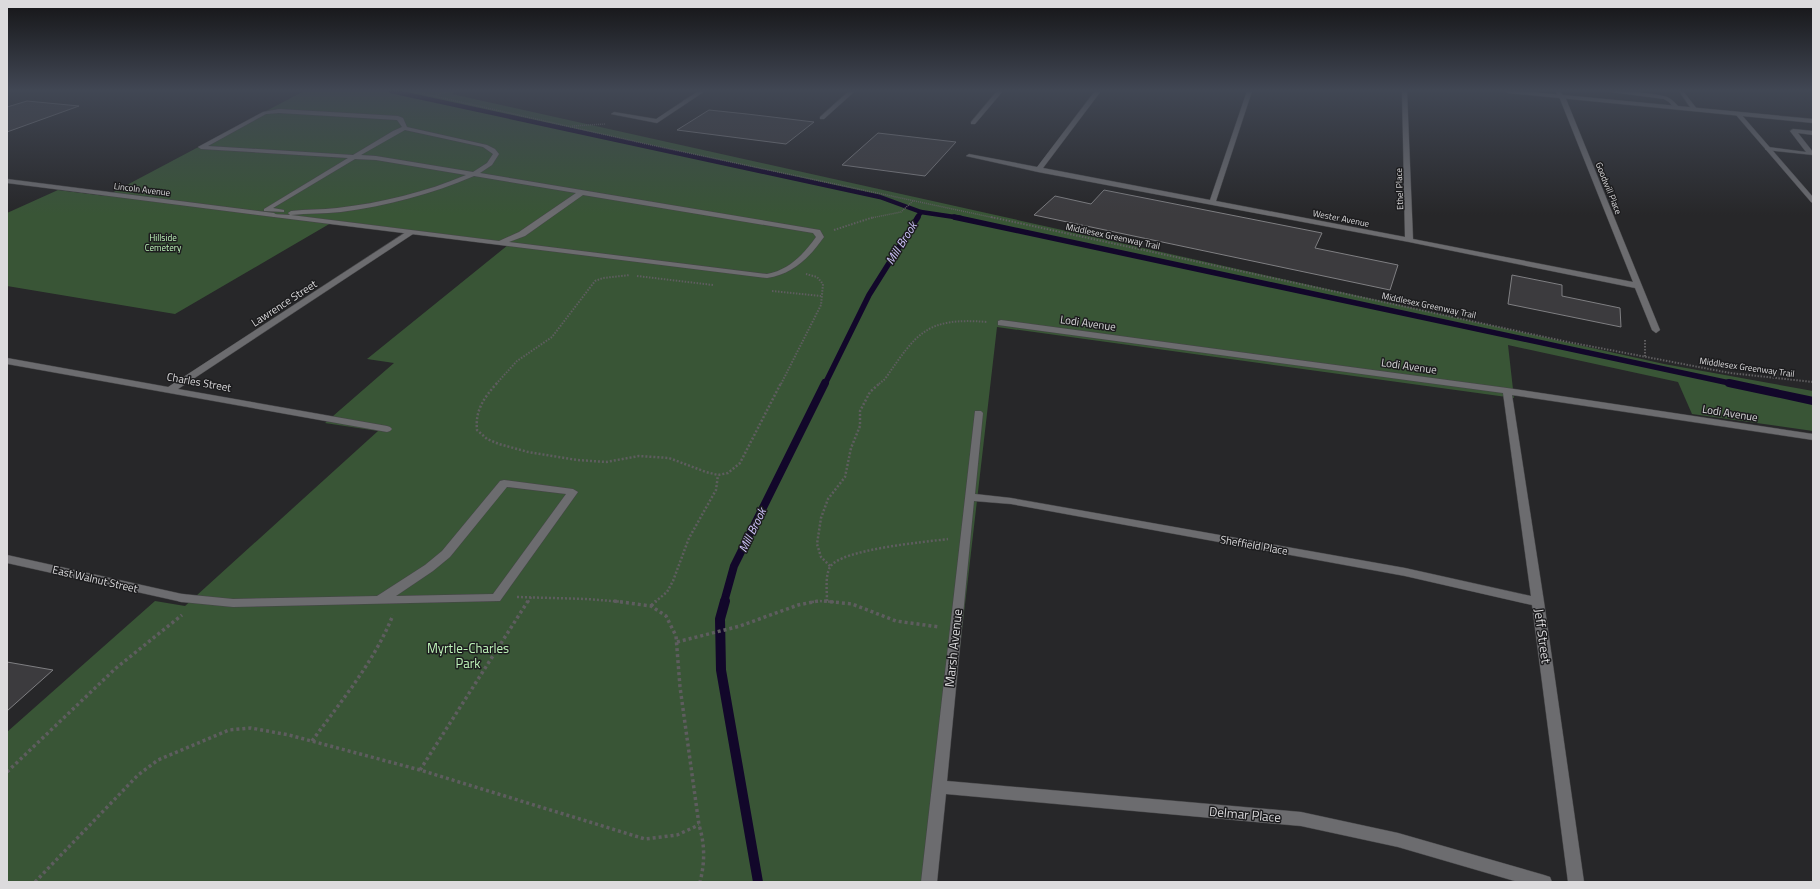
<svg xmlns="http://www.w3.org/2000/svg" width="1820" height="889" viewBox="0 0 1820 889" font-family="'Titillium Web',sans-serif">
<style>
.green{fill:#395536}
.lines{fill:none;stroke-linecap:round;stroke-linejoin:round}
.stream-far3{stroke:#12072a;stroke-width:4.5}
.stream-far2{stroke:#12072a;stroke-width:5.5}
.stream-far1{stroke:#12072a;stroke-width:8}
.stream{stroke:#12072a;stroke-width:10}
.building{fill:#3c3b3e;stroke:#7f7f82}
.lane-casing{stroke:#454547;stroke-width:1}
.street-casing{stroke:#454547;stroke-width:1}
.secondary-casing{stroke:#454547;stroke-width:1}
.path-far3{stroke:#5e5d5f;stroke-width:1.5;stroke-dasharray:1 1;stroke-linecap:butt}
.path-far2{stroke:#5e5d5f;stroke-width:2;stroke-dasharray:1.5 1.5;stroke-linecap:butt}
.path-far1{stroke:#5e5d5f;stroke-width:2.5;stroke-dasharray:2 2;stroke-linecap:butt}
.path{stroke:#5e5d5f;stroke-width:3.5;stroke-dasharray:3 3;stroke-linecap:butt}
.lane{fill:#6c6c6f;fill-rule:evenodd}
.street{fill:#6c6c6f;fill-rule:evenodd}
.secondary{fill:#6c6c6f;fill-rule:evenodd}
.labels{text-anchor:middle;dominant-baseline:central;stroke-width:3;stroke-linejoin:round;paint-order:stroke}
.far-street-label{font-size:9px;fill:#dcdbdd;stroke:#1d1d1f}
.far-park-label{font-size:9px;fill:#bff5ba;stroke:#1d1d1f}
.street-label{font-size:11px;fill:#dcdbdd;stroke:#1d1d1f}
.water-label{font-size:12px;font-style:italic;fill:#cfc4fc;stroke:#1d1d1f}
.near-street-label{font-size:13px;fill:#dcdbdd;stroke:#1d1d1f}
.near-park-label{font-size:13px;fill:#bff5ba;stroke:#1d1d1f}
</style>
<rect width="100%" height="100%" fill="#272729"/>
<polygon class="green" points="304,91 456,91 452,94 1664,364 1813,391 1813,431 1692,414 1678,382 1508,345 1514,398 997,327 933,882 7,882 7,732 155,601 185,606 378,431 325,423 394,363 367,359 508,245 331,223 175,314 7,286 7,213 58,190 106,196"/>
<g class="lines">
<g class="stream-far3">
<polyline points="391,91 880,197 921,212 961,218"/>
<polyline points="917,218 921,212"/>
</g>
<g class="stream-far2">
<polyline points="954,217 1734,384"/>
<polyline points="825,384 869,295 918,217"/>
</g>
<g class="stream-far1">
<polyline points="1729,383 1813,401"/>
<polyline points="724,602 734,566 825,383"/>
</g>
<polyline class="stream" points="725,601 720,619 721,670 758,882"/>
</g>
<g class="building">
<polygon points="27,101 79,106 7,132 7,107"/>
<polygon points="709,110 747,114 814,122 786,144 677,130"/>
<polygon points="878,133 956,142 925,176 842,165"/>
<polygon points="1104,190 1322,233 1315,248 1398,265 1390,290 1034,215 1055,196 1091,204"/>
<polygon points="1512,275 1562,285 1562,296 1620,308 1621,327 1508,304"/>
<polygon points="7,662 53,670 7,711"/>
</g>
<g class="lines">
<g class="lane-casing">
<g id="lane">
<path d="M1603 91C1615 90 1655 93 1667 97 1672 99 1675 103 1679 107L1674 108 1669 102 1664 99Z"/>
<polygon points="1679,91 1683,91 1697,109 1696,110 1692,110"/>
<polygon points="685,100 688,102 687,103 657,123 611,114 614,112 656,119"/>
<path d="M279 109 398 116 403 118 407 127 487 145 495 149 499 154 492 165 480 173 814 229 820 230 824 237C809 258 793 274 767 278L274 217 272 216V214L290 215 288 213 291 211C306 209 322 210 337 208 381 203 426 192 466 175L376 160 355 159 273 208 284 210V212L264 211V209L348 158 201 149 198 147 263 112ZM279 113 397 120 402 127 393 131 353 155 208 146 266 114ZM405 130 483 147 493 154 487 163 473 172 376 156 361 155ZM474 176 576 193 519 232 499 241 291 215C308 213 324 214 341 212 386 206 432 194 474 176ZM583 195 813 233 816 237C804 254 789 270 767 274L509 242 525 236Z"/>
<polygon points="1793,129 1813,131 1813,135 1798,133 1813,152 1813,155 1766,150 1765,149 1768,147 1806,152 1790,131"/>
<path d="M504 480 573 489 578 492 500 601 233 607 182 602 178 601 176 598 178 595 182 594 233 599 377 596 425 565 442 551 500 481ZM507 487 566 494 493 594 396 596 433 571 450 557Z"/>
</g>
</g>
<g class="street-casing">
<g id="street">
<polygon points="699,91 705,91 687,103 683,103 683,101"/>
<polygon points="849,91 855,91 824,119 820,119 820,117"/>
<polygon points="997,91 1003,91 975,124 971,124 971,122"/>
<polygon points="1095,91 1101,91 1043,168 1210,200 1247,91 1252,91 1216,201 1405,237 1402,91 1407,91 1413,239 1633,282 1560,99 1555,91 1560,91 1566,99 1660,330 1656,333 1652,330 1635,288 1409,242 1038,172 966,156 969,154 1037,167"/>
<polygon points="1736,113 1740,113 1813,197 1813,203 1811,202 1736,115"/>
<polygon points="7,179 274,213 277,215 274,217 7,183"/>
<polygon points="406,232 413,234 178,389 387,426 390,427 392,429 390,431 387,432 7,364 7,358 168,387"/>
<polygon points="1001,320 1507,388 1813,434 1813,440 1512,395 1544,602 1584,882 1568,882 1532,605 1405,576 1011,504 974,501 947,781 1301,812 1398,833 1544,875 1550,877 1552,882 1518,882 1398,847 1301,826 946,794 937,882 921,882 975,411 981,411 983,413 975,494 1011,498 1405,568 1531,596 1503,393 998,325 998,321"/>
<polygon points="7,555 182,594 186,595 188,598 186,601 182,602 7,563"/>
</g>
</g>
<g class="secondary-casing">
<polygon id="secondary" points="1505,91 1521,91 1813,119 1813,123 1508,93"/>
</g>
<g class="path-far3">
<polyline points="412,91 651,145 995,218"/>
<polyline points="436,95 450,91"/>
<polyline points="572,126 605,124"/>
<polyline points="871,218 901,212 914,200"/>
</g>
<g class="path-far2">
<polyline points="991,217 1568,342 1730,373 1813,382"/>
<polyline points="834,230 874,217"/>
<polyline points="637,276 713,285"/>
<polyline points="772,291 821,296"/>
<polyline points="1645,340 1645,357"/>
<polyline points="496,384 517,361 552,337 595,281 603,278 630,275"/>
<polyline points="781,384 821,305 823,284 817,277 806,274"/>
<path d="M879 384 885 379C917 333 926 317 987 322"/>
</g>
<g class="path-far1">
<path d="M497 383C484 398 475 410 477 430L487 439 499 444 528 452 577 460 606 462 639 456 669 458 706 472 718 475 728 473 740 463 781 383"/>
<polyline points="830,566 821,557 817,544 821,518 828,499 845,477 851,448 860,426 860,411 870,392 880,383"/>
<polyline points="517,597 587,599 624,602"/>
<path d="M827 601C827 591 825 576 830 567 841 549 926 542 948 539"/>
<polyline points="528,602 531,597"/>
<polyline points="655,602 667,592 673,581 689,538 716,490 718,475"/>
<polyline points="812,602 820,601 835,602"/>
</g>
<g class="path">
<path d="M614 601 651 606 666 616 676 636 680 687 699 825C705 845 705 862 700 882"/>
<polyline points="824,601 852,604 896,621 939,627"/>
<polyline points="651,606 656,601"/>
<polyline points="677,642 740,626 798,605 818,601"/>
<path d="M312 741C342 700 374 662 393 615"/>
<polyline points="420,770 528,601"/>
<polyline points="7,772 116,668 182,615"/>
<polyline points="35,882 138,775 158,760 229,730 251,728 289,735 420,770 645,839 677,835 699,825"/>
</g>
<use href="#lane" class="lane"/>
<use href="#street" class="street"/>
<use href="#secondary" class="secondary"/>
</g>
<linearGradient id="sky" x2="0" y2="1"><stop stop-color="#151517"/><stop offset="0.42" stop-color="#414754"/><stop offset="1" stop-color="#414754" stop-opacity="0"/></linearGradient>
<rect width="1820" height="215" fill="url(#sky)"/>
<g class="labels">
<g class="far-street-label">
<text transform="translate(1609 188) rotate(68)">Goodwill Place</text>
<text transform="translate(142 189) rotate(7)">Lincoln Avenue</text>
<text transform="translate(1399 189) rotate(-92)">Ethel Place</text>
<text transform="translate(1341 218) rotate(11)">Wester Avenue</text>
<text transform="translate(1113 236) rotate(12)">Middlesex Greenway Trail</text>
<text transform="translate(1429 305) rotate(12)">Middlesex Greenway Trail</text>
<text transform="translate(1747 367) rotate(8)">Middlesex Greenway Trail</text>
</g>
<g class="far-park-label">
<text x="163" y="237">Hillside<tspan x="163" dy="10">Cemetery</tspan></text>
</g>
<g class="street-label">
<text transform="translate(284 303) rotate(-33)">Lawrence Street</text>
<text transform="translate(1088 323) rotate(8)">Lodi Avenue</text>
<text transform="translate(1409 366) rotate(8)">Lodi Avenue</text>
<text transform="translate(199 382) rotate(10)">Charles Street</text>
<text transform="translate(1730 413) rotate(9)">Lodi Avenue</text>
<text transform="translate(1254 545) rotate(10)">Sheffield Place</text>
<text transform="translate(95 579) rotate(13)">East Walnut Street</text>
</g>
<g class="water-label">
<text transform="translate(901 243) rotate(-58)">Mill Brook</text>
<text transform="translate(752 530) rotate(-64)">Mill Brook</text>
</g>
<g class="near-street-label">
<text transform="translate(1543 636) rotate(82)">Jeff Street</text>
<text transform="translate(953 648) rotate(-84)">Marsh Avenue</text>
<text transform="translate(1245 814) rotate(5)">Delmar Place</text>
</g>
<g class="near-park-label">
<text x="468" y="648">Myrtle-Charles<tspan x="468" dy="15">Park</tspan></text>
</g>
</g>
<rect width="1820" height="889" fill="none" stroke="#dcdbdd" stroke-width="16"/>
</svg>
